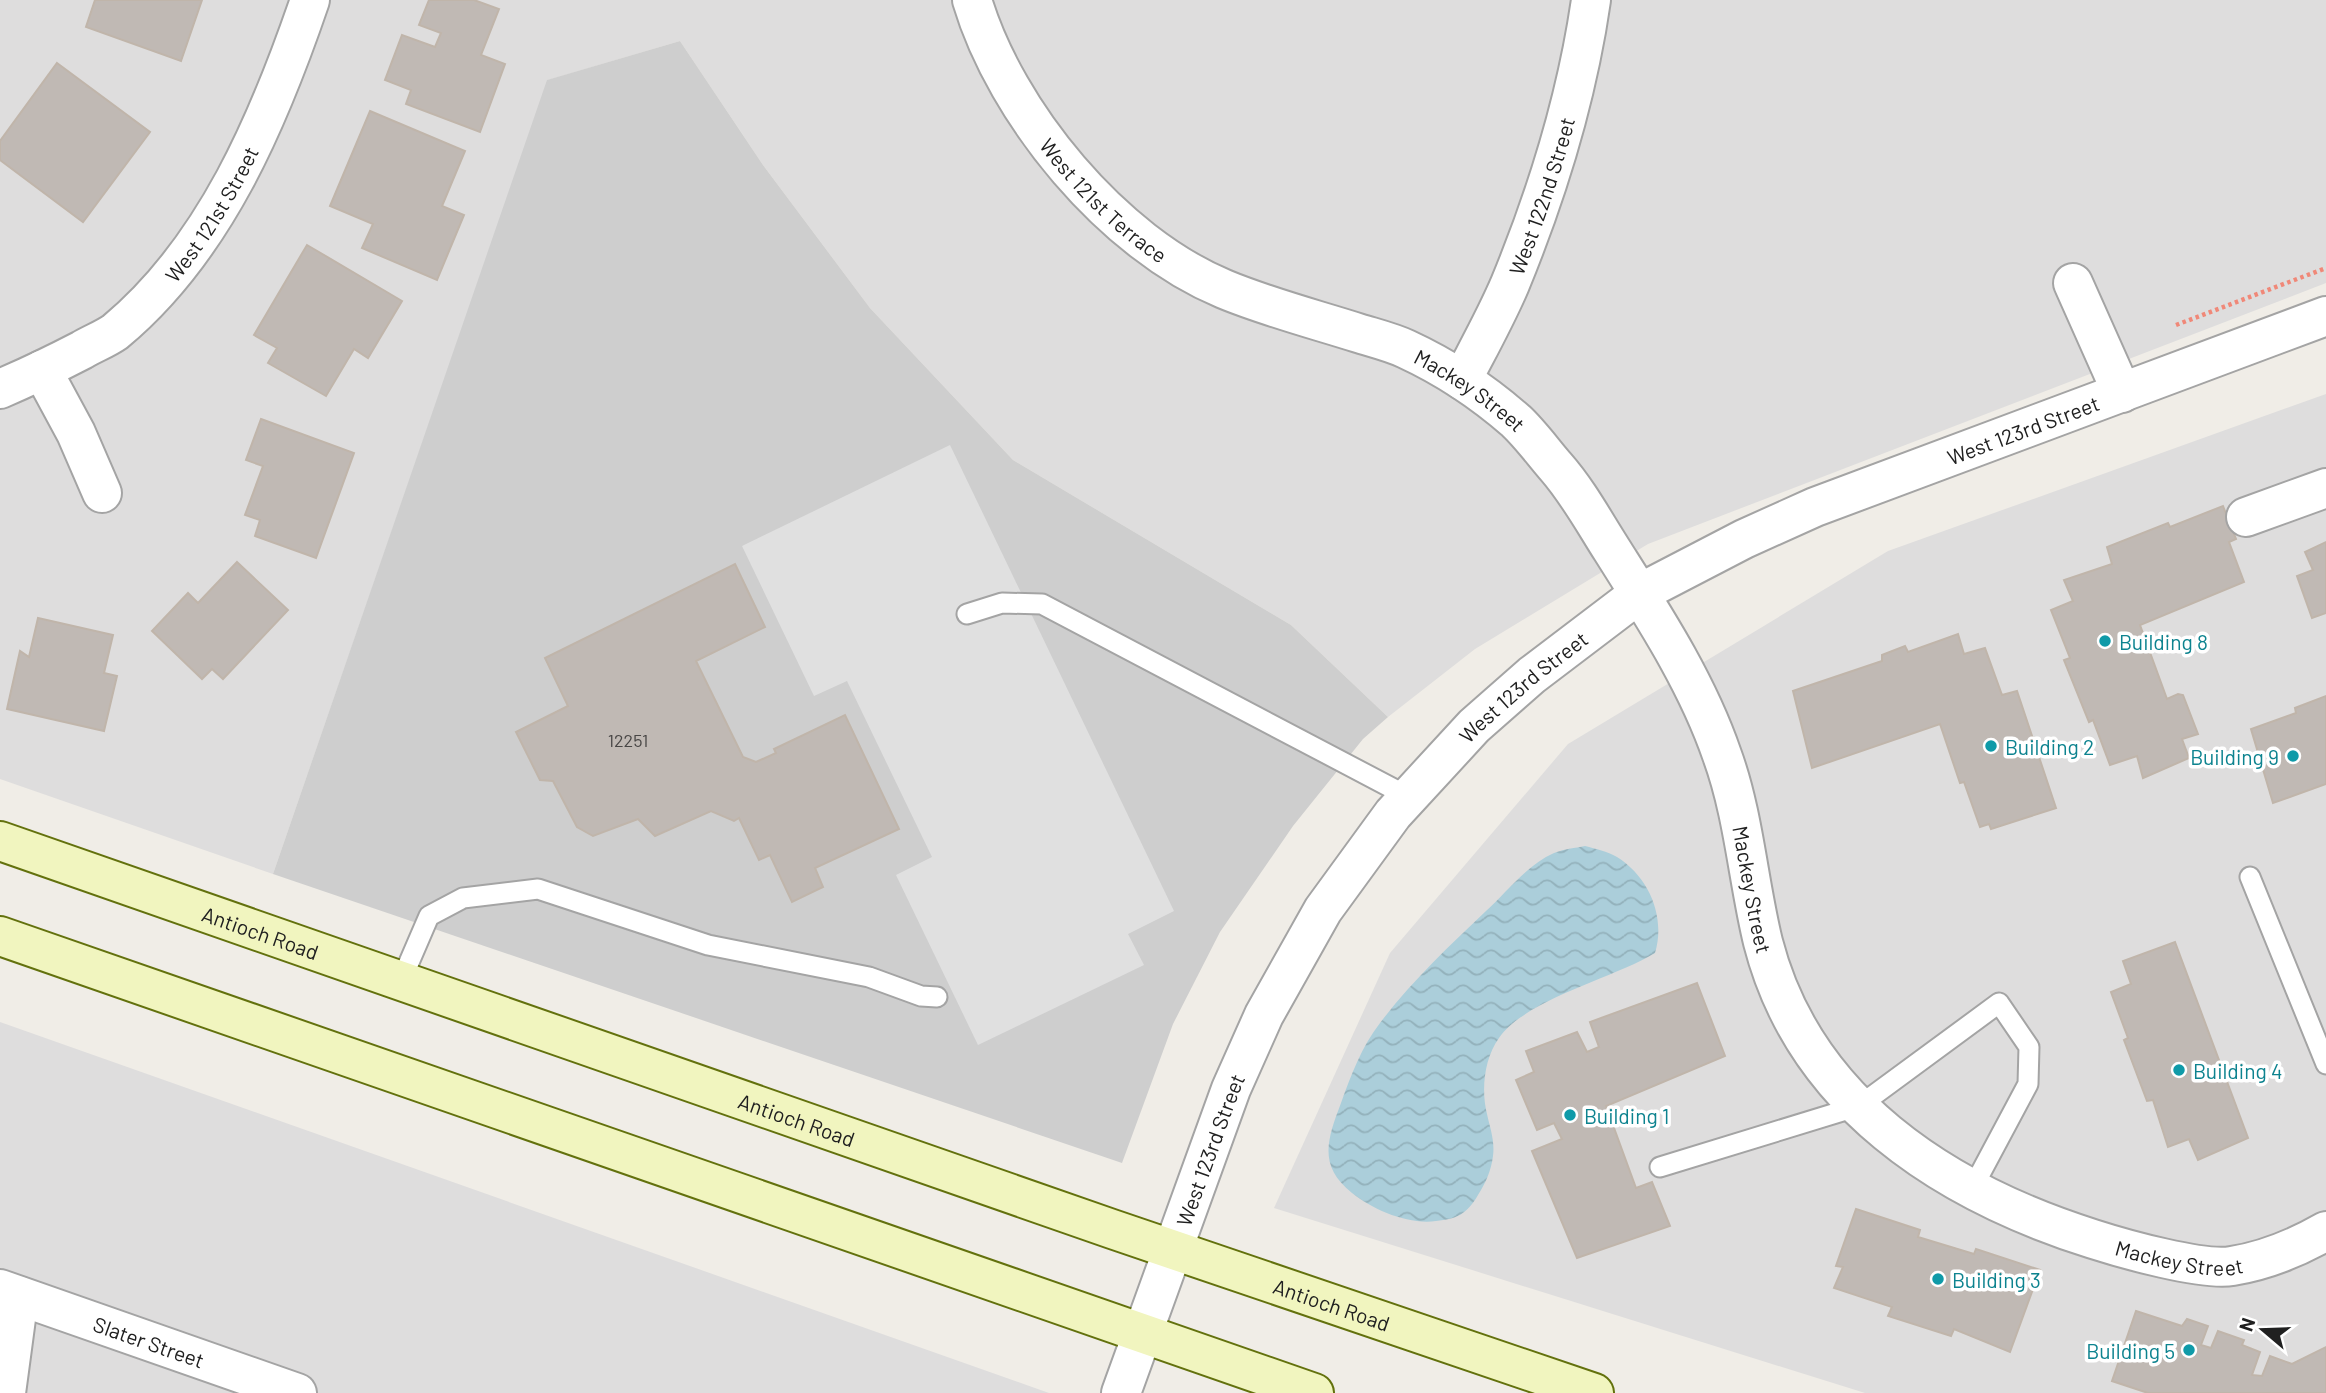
<svg xmlns="http://www.w3.org/2000/svg" width="2326" height="1393" viewBox="0 0 2326 1393" font-family="Barlow,sans-serif">
<style>
.residential{fill:#dedddd}
.religious{fill:#cecece}
.parking{fill:#e0e0e0}
.water{fill:url(#water-waves)}
.building{fill:#c0b9b4;stroke:#c0b5aa;stroke-width:2}
.lines{fill:none;stroke-linecap:round;stroke-linejoin:round}
.lane-casing{stroke:#a4a4a4;stroke-width:23}
.street-casing{stroke:#a4a4a4;stroke-width:42}
.secondary-casing{stroke:#63710d;stroke-width:42}
.path{stroke:#f08878;stroke-width:4.5;stroke-dasharray:3.5 3.5;stroke-linecap:butt}
.lane{stroke:#fff;stroke-width:19}
.street{stroke:#fff;stroke-width:38}
.secondary{stroke:#f1f5bf;stroke-width:38}
.culture-dot{fill:#0f9aa8;stroke:#fff;stroke-width:2.5}
.labels{text-anchor:middle;dominant-baseline:central;stroke-width:7;stroke-linejoin:round;paint-order:stroke}
.number-label{font-size:18px;fill:#484645}
.street-label{font-size:21px;fill:#202020;stroke:#fff}
.culture-label{font-size:21px;fill:#0d838f;stroke:#fff;text-anchor:start}
</style>
<defs>
<pattern id="water-waves" width="16" height="10" patternUnits="userSpaceOnUse" patternTransform="scale(1.75)"><rect width="16" height="10" fill="#abceda"/><path d="M0 5q4-4 8 0t8 0" fill="none" stroke="#93b1bb"/></pattern>
</defs>
<rect width="100%" height="100%" fill="#f0ede7"/>
<g class="residential">
<polygon points="0,0 2326,0 2326,283 1648,544 1475,649 1388,717 1291,625 1013,460 870,308 763,165 680,41 548,80 273,874 0,779"/>
<polygon points="2326,394 2326,1393 1865,1393 1274,1208 1390,953 1568,744 1888,551"/>
<polygon points="0,1022 1049,1393 0,1393"/>
</g>
<polygon class="religious" points="680,41 763,165 870,308 1013,460 1291,625 1388,717 1363,739 1293,826 1220,932 1173,1024 1122,1163 273,874 547,80"/>
<polygon class="parking" points="950,445 1174,911 1128,934 1144,965 978,1045 896,875 932,857 847,681 814,696 742,546"/>
<path class="water" d="M1585 846C1596 849 1607 851 1617 857 1649 877 1666 917 1655 953 1612 979 1526 999 1499 1038 1484 1059 1481 1090 1487 1114 1490 1128 1495 1141 1493 1156 1491 1171 1486 1182 1478 1195 1467 1214 1457 1219 1436 1221 1409 1225 1373 1210 1352 1193 1318 1166 1327 1140 1341 1103 1351 1075 1362 1046 1380 1023 1411 982 1449 946 1486 911 1507 892 1527 865 1554 853 1564 849 1575 848 1585 846Z"/>
<g class="building">
<polygon points="95,0 202,0 181,61 86,27"/>
<polygon points="429,0 474,0 499,9 481,55 505,64 480,132 406,104 411,90 385,80 402,35 435,47 441,33 419,25"/>
<polygon points="57,63 150,132 83,222 0,160 0,141"/>
<polygon points="370,111 465,151 442,206 464,215 437,280 362,248 373,224 330,206"/>
<polygon points="307,245 402,301 368,358 354,349 326,396 268,363 277,348 254,335"/>
<polygon points="261,419 354,453 316,558 255,536 260,520 245,515 263,466 246,460"/>
<polygon points="2223,506 2236,539 2229,542 2244,582 2140,625 2167,699 2178,694 2183,695 2198,734 2182,739 2189,758 2143,778 2137,756 2110,765 2093,720 2089,722 2064,660 2070,658 2051,610 2073,601 2064,580 2112,564 2107,547 2168,523 2170,527"/>
<polygon points="2326,542 2326,613 2312,618 2297,576 2313,570 2305,552"/>
<polygon points="237,562 288,610 223,679 212,669 202,679 152,631 188,593 198,603"/>
<polygon points="735,564 765,627 696,661 743,757 756,762 776,753 774,749 845,715 899,829 815,868 823,887 792,902 770,855 759,860 739,818 734,821 711,811 655,836 638,819 593,836 577,827 553,781 540,780 516,732 568,706 545,658"/>
<polygon points="38,618 113,635 104,673 117,676 104,731 7,709 20,651 29,657"/>
<polygon points="1958,634 1964,654 1985,648 2002,695 2017,691 2056,808 1991,829 1989,824 1980,827 1964,782 1960,783 1940,724 1812,768 1793,691 1882,661 1882,655 1905,646 1908,652"/>
<polygon points="2326,696 2326,784 2273,803 2251,729 2296,713 2295,708"/>
<polygon points="2175,942 2248,1138 2198,1160 2189,1139 2168,1147 2153,1100 2147,1101 2124,1040 2128,1038 2111,992 2131,984 2123,961"/>
<polygon points="1697,983 1725,1056 1606,1106 1636,1188 1652,1182 1670,1226 1577,1258 1532,1151 1562,1139 1554,1123 1537,1130 1516,1080 1534,1072 1526,1051 1577,1032 1587,1052 1599,1047 1590,1022"/>
<polygon points="1856,1209 1920,1230 1918,1237 1974,1254 1976,1249 2040,1270 2010,1352 1954,1329 1951,1336 1888,1316 1892,1307 1834,1288 1843,1267 1836,1266"/>
<polygon points="2136,1311 2182,1326 2187,1319 2208,1326 2201,1345 2211,1348 2218,1331 2244,1340 2242,1345 2260,1352 2252,1375 2262,1376 2270,1356 2292,1364 2326,1347 2326,1393 2148,1393 2112,1381"/>
</g>
<g class="lines">
<g class="lane-casing">
<g id="lane">
<polyline points="967,614 1002,603 1042,604 1409,797"/>
<polyline points="2250,877 2326,1064"/>
<polyline points="401,981 429,916 463,898 538,889 708,945 869,977 921,996 937,997"/>
<polyline points="1660,1167 1859,1106 1999,1003 2029,1047 2028,1084 1972,1189"/>
</g>
</g>
<g class="street-casing">
<g id="street">
<path id="s1" d="M972 0C1006 114 1113 243 1224 289 1267 307 1314 319 1358 333 1374 338 1391 342 1406 349 1445 367 1484 393 1516 421 1530 434 1543 452 1556 467 1578 492 1594 522 1612 550 1653 615 1697 682 1722 755 1744 815 1748 881 1763 942 1804 1102 1944 1192 2093 1239 2124 1249 2203 1271 2232 1266 2264 1261 2298 1247 2326 1231"/>
<polyline points="2073,283 2122,393"/>
<polyline points="42,370 76,433 102,493"/>
<path id="s2" d="M1462 380C1478 349 1496 317 1510 284 1547 194 1577 97 1591 0"/>
<path id="s3" d="M0 389C28 377 55 364 82 350 92 344 105 339 115 332 215 249 269 120 310 0"/>
<polyline points="2246,517 2326,488"/>
<path id="s4" d="M0 1289 297 1393"/>
<polyline points="6,1393 19,1296"/>
<path id="s5" d="M1121 1393 1231 1089 1264 1015 1323 910 1393 814 1474 726 1532 675 1640 593 1744 539 1815 507 2326 316"/>
</g>
</g>
<g class="secondary-casing">
<g id="secondary">
<path id="s6" d="M0 841 1112 1229 1594 1393"/>
<polyline points="0,936 1314,1393"/>
</g>
</g>
<polyline class="path" points="2176,325 2326,268"/>
<use href="#lane" class="lane"/>
<use href="#street" class="street"/>
<use href="#secondary" class="secondary"/>
</g>
<g class="culture-dot">
<circle cx="2105" cy="641" r="7"/>
<circle cx="1991" cy="746" r="7"/>
<circle cx="2293" cy="756" r="7"/>
<circle cx="2179" cy="1070" r="7"/>
<circle cx="1570" cy="1115" r="7"/>
<circle cx="1938" cy="1279" r="7"/>
<circle cx="2189" cy="1350" r="7"/>
</g>
<g class="labels">
<g class="number-label">
<text x="628" y="740">12251</text>
</g>
<g class="street-label">
<text stroke="none"><textPath href="#s2" startOffset="201">West 122nd Street</textPath></text>
<text stroke="none"><textPath href="#s1" startOffset="243">West 121st Terrace</textPath></text>
<text stroke="none"><textPath href="#s3" startOffset="282">West 121st Street</textPath></text>
<text stroke="none"><textPath href="#s1" startOffset="662">Mackey Street</textPath></text>
<text stroke="none"><textPath href="#s5" startOffset="1393">West 123rd Street</textPath></text>
<text stroke="none"><textPath href="#s5" startOffset="826">West 123rd Street</textPath></text>
<text stroke="none"><textPath href="#s1" startOffset="1250">Mackey Street</textPath></text>
<text stroke="none"><textPath href="#s6" startOffset="276">Antioch Road</textPath></text>
<text stroke="none"><textPath href="#s6" startOffset="844">Antioch Road</textPath></text>
<text stroke="none"><textPath href="#s5" startOffset="259">West 123rd Street</textPath></text>
<text stroke="none"><textPath href="#s1" startOffset="1857">Mackey Street</textPath></text>
<text stroke="none"><textPath href="#s6" startOffset="1410">Antioch Road</textPath></text>
<text stroke="none"><textPath href="#s4" startOffset="158">Slater Street</textPath></text>
</g>
<g class="culture-label">
<text x="2119" y="641">Building 8</text>
<text x="2005" y="746">Building 2</text>
<text x="2279" y="756" text-anchor="end">Building 9</text>
<text x="2193" y="1070">Building 4</text>
<text x="1584" y="1115">Building 1</text>
<text x="1952" y="1279">Building 3</text>
<text x="2175" y="1350" text-anchor="end">Building 5</text>
</g>
</g>
<g transform="translate(2263 1330) rotate(289)" stroke="#ffffff" stroke-width="5" paint-order="stroke">
<path d="M0-5L12 26L0 18L-12 26Z" fill="#202020"/>
<text y="-10" font-size="19" font-weight="bold" text-anchor="middle" fill="#202020">N</text>
</g>
</svg>
